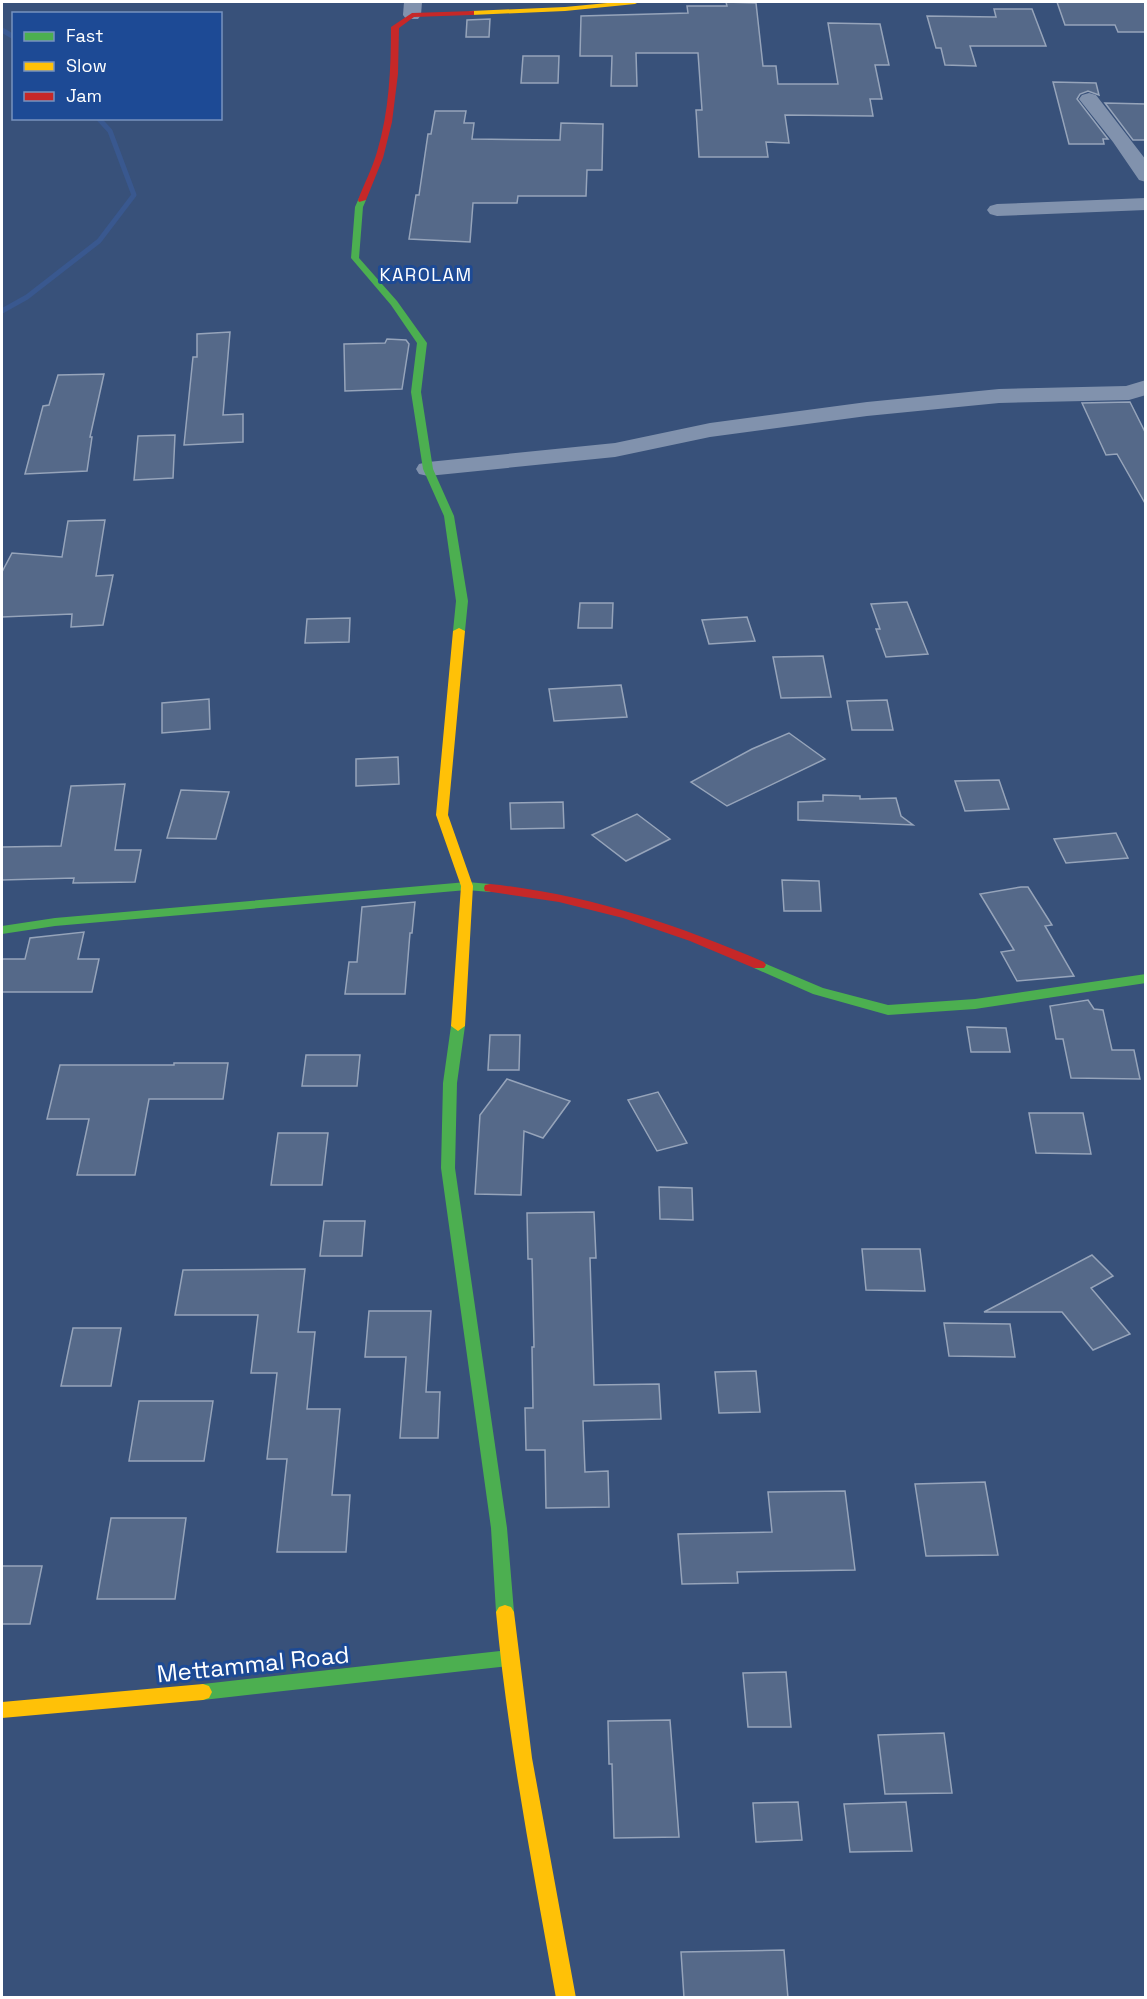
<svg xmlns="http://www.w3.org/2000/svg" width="1147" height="1999" viewBox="0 0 1147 1999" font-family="'Space Grotesk',sans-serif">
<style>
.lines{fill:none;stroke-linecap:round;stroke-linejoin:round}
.stream{stroke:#39588f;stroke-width:5}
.building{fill:#556989;stroke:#96a4ba;stroke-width:1.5}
.street{fill:#8192ad;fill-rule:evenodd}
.fast{fill:#4caf50;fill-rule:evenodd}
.slow{fill:#ffc107;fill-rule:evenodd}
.jam{fill:#c62828;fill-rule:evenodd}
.labels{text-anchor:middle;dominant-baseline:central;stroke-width:6;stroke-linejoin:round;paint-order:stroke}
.far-quarter-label{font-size:18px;letter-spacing:1.5px;fill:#fff;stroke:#1d4a95}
.near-street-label{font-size:24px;fill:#fff;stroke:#1d4a95}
</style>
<rect width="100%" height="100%" fill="#38517a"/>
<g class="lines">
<g class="stream">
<polyline points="2,30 14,37"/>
<polyline points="2,311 27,297 99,241 134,195 110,131 98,118"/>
</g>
</g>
<g class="building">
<polygon points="726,2 756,3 763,66 776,66 778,84 838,84 828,23 880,24 889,65 875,65 882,99 870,99 873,116 785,115 789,143 766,142 768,157 699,157 696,110 702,110 698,53 636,53 637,86 611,86 612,56 580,56 581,16 688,13 687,6 727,6"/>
<polygon points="1057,2 1146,2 1146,32 1118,32 1115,25 1065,25"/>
<polygon points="994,9 1032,9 1046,46 970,46 976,66 945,65 941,48 936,48 927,16 996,17"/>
<polygon points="490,19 489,37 466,37 467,20"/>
<polygon points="523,56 559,56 558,83 521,83"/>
<polygon points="1053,82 1096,83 1099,95 1088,91 1080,94 1077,99 1108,139 1103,139 1104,144 1069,144"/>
<polygon points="1105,103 1146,104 1146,140 1133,140"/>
<polygon points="435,111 466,111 464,123 474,123 472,139 560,140 561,123 603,124 602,170 587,170 586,196 518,196 517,203 473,203 470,242 409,239 416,195 419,195 428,134 431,134"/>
<polygon points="230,332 223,415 243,414 243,442 184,445 193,357 197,357 197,334"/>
<polygon points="387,339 406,340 409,344 402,389 345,391 344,344 385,343"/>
<polygon points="104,374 90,437 92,437 87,471 25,474 43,406 49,405 58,375"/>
<polygon points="1130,402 1146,434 1146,505 1117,454 1106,455 1082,403"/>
<polygon points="175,435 173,478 134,480 138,436"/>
<polygon points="105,520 96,576 113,575 103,625 71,627 72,614 2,617 2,572 12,553 62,557 68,521"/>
<polygon points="907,602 928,654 886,657 876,629 880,629 871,604"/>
<polygon points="580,603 613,603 612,628 578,628"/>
<polygon points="747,617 755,641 709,644 702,620"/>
<polygon points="350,618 349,642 305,643 307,619"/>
<polygon points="823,656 831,697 781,698 773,657"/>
<polygon points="621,685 627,717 554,721 549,689"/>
<polygon points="209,699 210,729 162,733 162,703"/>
<polygon points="887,700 893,730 852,730 847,701"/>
<polygon points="789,733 825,759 727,806 691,782 752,749"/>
<polygon points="398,757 399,784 356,786 356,759"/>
<polygon points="999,780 1009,809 965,811 955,781"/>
<polygon points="125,784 115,850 141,850 135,882 73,883 74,878 2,880 2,847 61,846 71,786"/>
<polygon points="181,790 229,792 216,839 167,838"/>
<polygon points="823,795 860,796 860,799 896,798 901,816 913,825 798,820 798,802 823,801"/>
<polygon points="563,802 564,828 511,829 510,803"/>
<polygon points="637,814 670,839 626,861 592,835"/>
<polygon points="1116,833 1128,858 1066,863 1054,839"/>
<polygon points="782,880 819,881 821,911 784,911"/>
<polygon points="1021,887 1028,887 1052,925 1045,926 1074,976 1017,981 1001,952 1014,950 980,894"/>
<polygon points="415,902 412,933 410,933 405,994 345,994 349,962 357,962 362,907"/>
<polygon points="84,932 78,959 99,959 92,992 2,992 2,959 25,959 30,938"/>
<polygon points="1088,1000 1094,1009 1103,1010 1112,1050 1134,1050 1140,1079 1071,1078 1063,1039 1056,1039 1050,1006"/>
<polygon points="967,1027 1006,1028 1010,1052 971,1052"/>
<polygon points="490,1035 520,1035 519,1070 488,1070"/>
<polygon points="306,1055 360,1055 357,1086 302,1086"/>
<polygon points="174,1063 228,1063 223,1099 149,1099 135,1175 77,1175 89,1119 47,1119 60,1065 174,1065"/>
<polygon points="507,1079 570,1101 543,1138 524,1131 521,1195 475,1194 480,1115"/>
<polygon points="658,1092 687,1143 657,1151 628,1100"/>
<polygon points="1029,1113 1083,1113 1091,1154 1036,1153"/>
<polygon points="278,1133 328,1133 322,1185 271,1185"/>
<polygon points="659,1187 692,1188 693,1220 660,1219"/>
<polygon points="594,1212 596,1258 590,1258 594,1385 659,1384 661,1419 583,1421 585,1472 608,1471 609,1507 546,1508 545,1450 526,1450 525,1408 533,1408 532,1347 534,1347 532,1259 528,1259 527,1213"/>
<polygon points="324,1221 365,1221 362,1256 320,1256"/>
<polygon points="862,1249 920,1249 925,1291 866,1290"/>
<polygon points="1092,1255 1113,1276 1091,1288 1130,1334 1093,1350 1062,1312 984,1312"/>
<polygon points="305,1269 298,1332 315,1332 307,1409 340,1409 332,1495 350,1495 346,1552 277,1552 287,1459 267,1459 277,1373 251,1373 258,1315 175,1315 183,1270"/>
<polygon points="369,1311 431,1311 426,1392 440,1392 438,1438 400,1438 406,1357 365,1357"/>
<polygon points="944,1323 1010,1324 1015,1357 949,1356"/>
<polygon points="73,1328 121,1328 111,1386 61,1386"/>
<polygon points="756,1371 760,1412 719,1413 715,1372"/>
<polygon points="139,1401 213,1401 204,1461 129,1461"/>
<polygon points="985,1482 998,1555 926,1556 915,1484"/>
<polygon points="845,1491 855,1570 737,1572 738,1583 682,1584 678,1534 772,1532 768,1492"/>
<polygon points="111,1518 186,1518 175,1599 97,1599"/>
<polygon points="2,1566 42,1566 30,1624 2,1624"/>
<polygon points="786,1672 791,1727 748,1727 743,1673"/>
<polygon points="670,1720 679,1837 614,1838 612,1764 609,1764 608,1721"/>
<polygon points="944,1733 952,1793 885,1794 878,1735"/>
<polygon points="798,1802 802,1840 756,1842 753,1803"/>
<polygon points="906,1802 912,1851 850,1852 844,1804"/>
<polygon points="784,1950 788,1998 684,1998 681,1952"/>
</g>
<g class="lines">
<g class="street">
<polygon points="404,2 422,2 421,15 418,19 406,19 403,15"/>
<polygon points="1089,93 1096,95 1146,160 1146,182 1139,180 1113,142 1079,99 1082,95"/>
<polygon points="1146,198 1146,210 997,216 990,214 987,210 990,206 997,204"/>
<polygon points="1146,380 1146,395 1129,400 999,403 867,416 710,437 615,457 428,476 419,474 416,469 419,464 428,462 615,443 710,423 867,402 999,389 1126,386"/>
</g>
<g class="fast">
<polygon points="359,198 366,200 363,207 359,258 397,301 427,343 421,392 433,469 454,516 468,601 465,631 459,634 453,631 456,601 444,516 423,469 411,392 417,343 391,305 351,258 355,207"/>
<polygon points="467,882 490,884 496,888 490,892 467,890 55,926 2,934 2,926 55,918"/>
<polygon points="759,961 823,988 888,1005 975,999 1146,974 1146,983 975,1009 888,1015 813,994 754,968 752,965 754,962"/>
<polygon points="458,1021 465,1026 457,1083 455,1168 507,1528 514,1612 511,1617 505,1619 499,1617 496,1612 491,1528 441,1168 443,1083 451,1026"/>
<polygon points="509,1650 515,1653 518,1658 515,1663 509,1666 203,1700 197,1698 194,1692 197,1686 203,1684"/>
</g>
<g class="slow">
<polygon points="618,2 639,2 635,4 565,11 471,15 467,13 471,11 565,7"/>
<polygon points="459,628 465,631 448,815 473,886 465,1026 458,1031 451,1026 461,886 436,815 453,631"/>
<path d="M505 1605 511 1607 514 1612 532 1758 576 1998H556C533 1869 508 1742 496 1612L499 1607Z"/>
<polygon points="203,1684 209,1686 212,1692 209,1698 203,1700 2,1718 2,1702"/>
</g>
<g class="jam">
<path d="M474 11V15H471L414 17 399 28 398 74 392 122 383 158 366 200 359 202 358 200C364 184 372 169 377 152 389 112 391 69 391 27L412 13Z"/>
<path d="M490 884C586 894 675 924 764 962L766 965 764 968H754L690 941 623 918 559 902 485 891 484 888 485 885Z"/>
</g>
</g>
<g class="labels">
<g class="far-quarter-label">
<text x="426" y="274">KAROLAM</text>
</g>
<g class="near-street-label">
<text transform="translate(253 1664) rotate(-6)">Mettammal Road</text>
</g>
</g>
<rect width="1147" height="1999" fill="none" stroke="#ffffff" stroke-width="6"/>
<rect x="12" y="12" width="210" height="108" fill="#1d4a95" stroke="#7792bf" stroke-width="1.5"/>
<rect x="24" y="32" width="30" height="9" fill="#4caf50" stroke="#7792bf" stroke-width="1.5"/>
<text x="66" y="42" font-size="18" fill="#ffffff">Fast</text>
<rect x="24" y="62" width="30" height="9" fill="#ffc107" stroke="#7792bf" stroke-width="1.5"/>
<text x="66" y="72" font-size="18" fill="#ffffff">Slow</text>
<rect x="24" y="92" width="30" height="9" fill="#c62828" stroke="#7792bf" stroke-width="1.5"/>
<text x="66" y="102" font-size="18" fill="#ffffff">Jam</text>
</svg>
